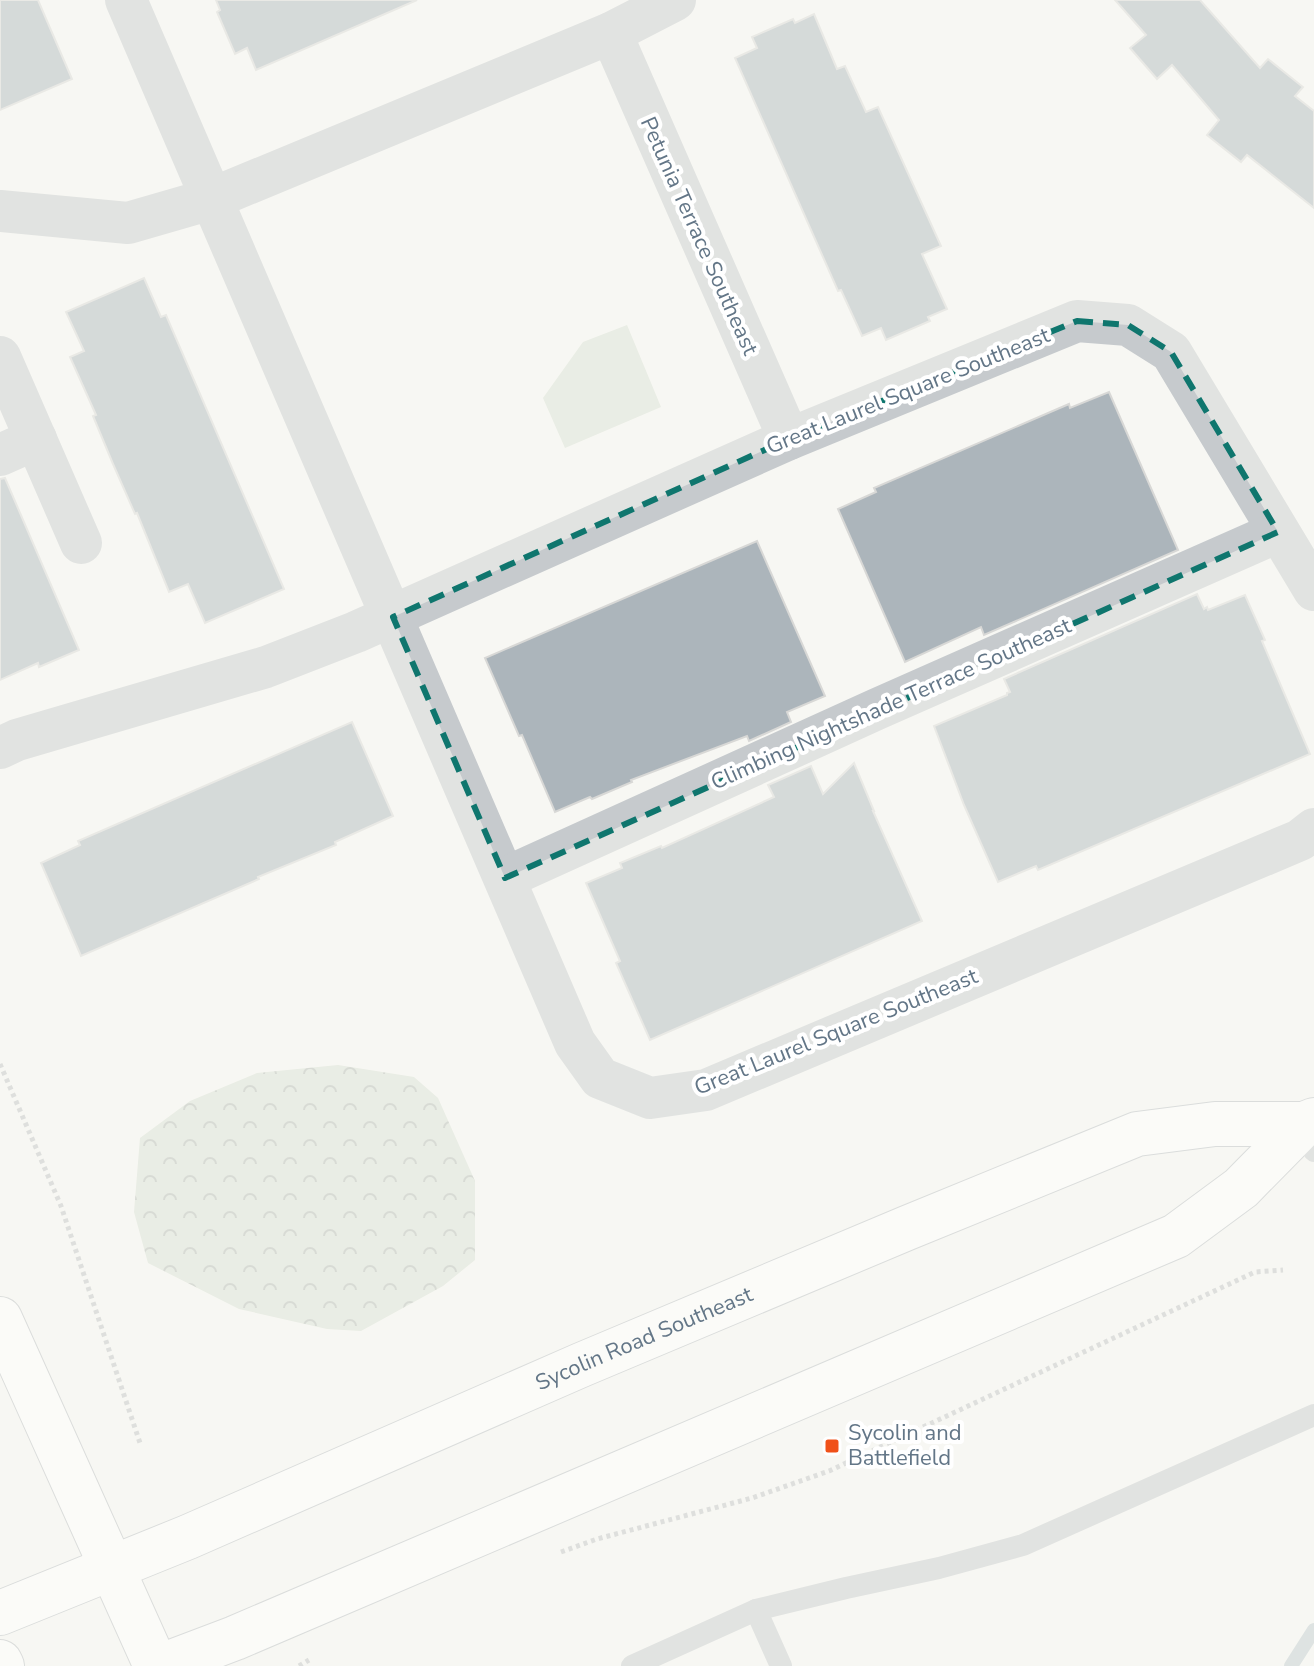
<svg xmlns="http://www.w3.org/2000/svg" width="1314" height="1666" viewBox="0 0 1314 1666" font-family="'Nunito Sans',sans-serif">
<style>
.forest{fill:url(#forest-crowns)}
.green{fill:#d7dfd4}
.lines{fill:none;stroke-linecap:round;stroke-linejoin:round}
.stream{stroke:#bfcacf;stroke-width:14}
.building{fill:#acb5bb;stroke:#d8d8d6;stroke-width:2}
.secondary-casing{stroke:#b8bdc2;stroke-width:46}
.primary-casing{stroke:#b9bdc1;stroke-width:46}
.path{stroke:#bfc2c4;stroke-width:5;stroke-dasharray:4 4;stroke-linecap:butt}
.service{stroke:#c6cacd;stroke-width:22}
.minor{stroke:#c6cacd;stroke-width:42}
.secondary{stroke:#fff;stroke-width:44}
.primary{stroke:#fff;stroke-width:44}
.marked{fill:none;stroke:#0f766e;stroke-width:6;stroke-dasharray:16 10;stroke-linejoin:round}
.poi-dot{fill:#f05119;stroke:#fff;stroke-width:3}
.labels{text-anchor:middle;dominant-baseline:central;stroke-width:8;stroke-linejoin:round;paint-order:stroke}
.street-label{font-size:22px;fill:#637687;stroke:#fff}
.poi-label{font-size:22px;fill:#637687;stroke:#fff;text-anchor:start}
</style>
<defs>
<pattern id="forest-crowns" width="20" height="18" patternUnits="userSpaceOnUse" patternTransform="scale(2)"><rect width="20" height="18" fill="#d7dfd4"/><path d="M2 6a3 3 0 1 1 6 0M12 15a3 3 0 1 1 6 0" fill="none" stroke="#b2b9b2"/></pattern>
</defs>
<rect width="100%" height="100%" fill="#f7f7f3"/>
<polygon class="forest" points="338,1065 414,1077 438,1098 475,1181 475,1260 443,1286 361,1331 327,1329 239,1309 148,1263 134,1212 140,1138 190,1101 257,1073"/>
<polygon class="green" points="627,325 661,407 565,448 543,398 583,342"/>
<g class="lines">
<polyline class="stream" points="1291,1666 1314,1630"/>
</g>
<g class="building">
<polygon points="0,0 38,0 72,79 0,110"/>
<polygon points="216,0 417,0 256,70 247,48 235,54 217,12 220,10"/>
<polygon points="1115,0 1200,0 1260,68 1268,59 1303,87 1295,96 1314,111 1314,208 1247,155 1241,162 1207,135 1219,120 1172,65 1157,79 1130,48 1146,35"/>
<polygon points="814,14 837,69 845,66 866,112 878,107 941,246 922,254 947,309 928,317 930,321 886,340 881,328 862,336 841,290 838,291 735,58 757,48 752,37 793,19 795,23"/>
<polygon points="144,278 161,317 166,315 284,589 205,623 188,584 169,592 137,513 135,514 113,464 93,416 96,415 70,357 84,351 66,312"/>
<polygon points="1109,392 1178,550 984,635 981,627 905,662 838,509 876,492 874,488 1069,404 1070,408"/>
<polygon points="5,478 79,650 39,667 38,663 0,680 0,479"/>
<polygon points="757,541 825,696 787,712 791,722 749,741 747,736 631,780 632,782 592,799 590,797 555,812 522,735 519,736 485,658"/>
<polygon points="1197,594 1204,609 1207,607 1208,610 1245,595 1265,640 1262,641 1310,754 1038,870 1036,866 998,882 964,805 934,726 1007,695 1007,693 1010,692 1004,679"/>
<polygon points="352,722 393,816 335,842 336,845 258,877 259,879 81,956 41,863 80,845 78,841"/>
<polygon points="854,763 874,811 873,811 922,921 650,1040 616,963 620,961 586,883 622,868 620,863 661,846 662,848 774,797 768,785 811,766 823,794"/>
</g>
<g class="lines">
<g class="secondary-casing">
<g id="secondary">
<path id="s1" d="M0 1613 188 1537 581 1365 907 1228 1137 1134 1215 1124H1304L1314 1120"/>
<polyline points="161,1666 235,1638 1176,1236 1241,1188 1304,1124"/>
</g>
</g>
<g class="primary-casing">
<g id="primary">
<polyline points="0,1319 156,1666"/>
<polyline points="0,1662 2,1666"/>
</g>
</g>
<g class="path">
<polyline points="0,1064 61,1206 141,1446"/>
<polyline points="561,1552 597,1539 752,1498 829,1471 1255,1272 1283,1270"/>
<polyline points="299,1666 309,1660"/>
</g>
<g class="service">
<polyline points="1304,1124 1314,1151"/>
<polyline points="756,1610 781,1666"/>
<polyline points="632,1666 756,1610 846,1588 939,1568 1023,1545 1314,1415"/>
</g>
<g class="minor">
<polyline points="126,0 575,1043 600,1078 650,1098 706,1090 1300,840 1314,829"/>
<polyline points="611,33 789,439"/>
<polyline points="0,211 128,223 211,199 611,33 675,0"/>
<polyline points="0,357 81,543"/>
<polyline points="0,455 36,439"/>
<polyline points="0,748 17,740 266,667 356,632 789,439 1077,321 1128,325 1171,352 1314,590"/>
<polyline points="505,878 877,709 1278,532"/>
</g>
<use href="#secondary" class="secondary"/>
<use href="#primary" class="primary"/>
</g>
<path d="M0 0H1314V1666H0ZM1077 321 1128 325 1171 352 1278 532 505 878 393 617 789 439Z" fill="#f7f7f3" fill-opacity=".55" fill-rule="evenodd"/>
<path class="marked" d="M1077 321 1128 325 1171 352 1278 532 505 878 393 617 789 439Z"/>
<rect class="poi-dot" x="824" y="1438" width="16" height="16" rx="4"/>
<g class="labels">
<g class="street-label">
<text transform="translate(699 236) rotate(66)">Petunia Terrace Southeast</text>
<text transform="translate(908 391) rotate(-22)">Great Laurel Square Southeast</text>
<text transform="translate(891 704) rotate(-24)">Climbing Nightshade Terrace Southeast</text>
<text transform="translate(836 1032) rotate(-22)">Great Laurel Square Southeast</text>
<text stroke="none"><textPath href="#s1" startOffset="700">Sycolin Road Southeast</textPath></text>
</g>
<g class="poi-label">
<text x="848" y="1433">Sycolin and<tspan x="848" dy="25">Battlefield</tspan></text>
</g>
</g>
</svg>
